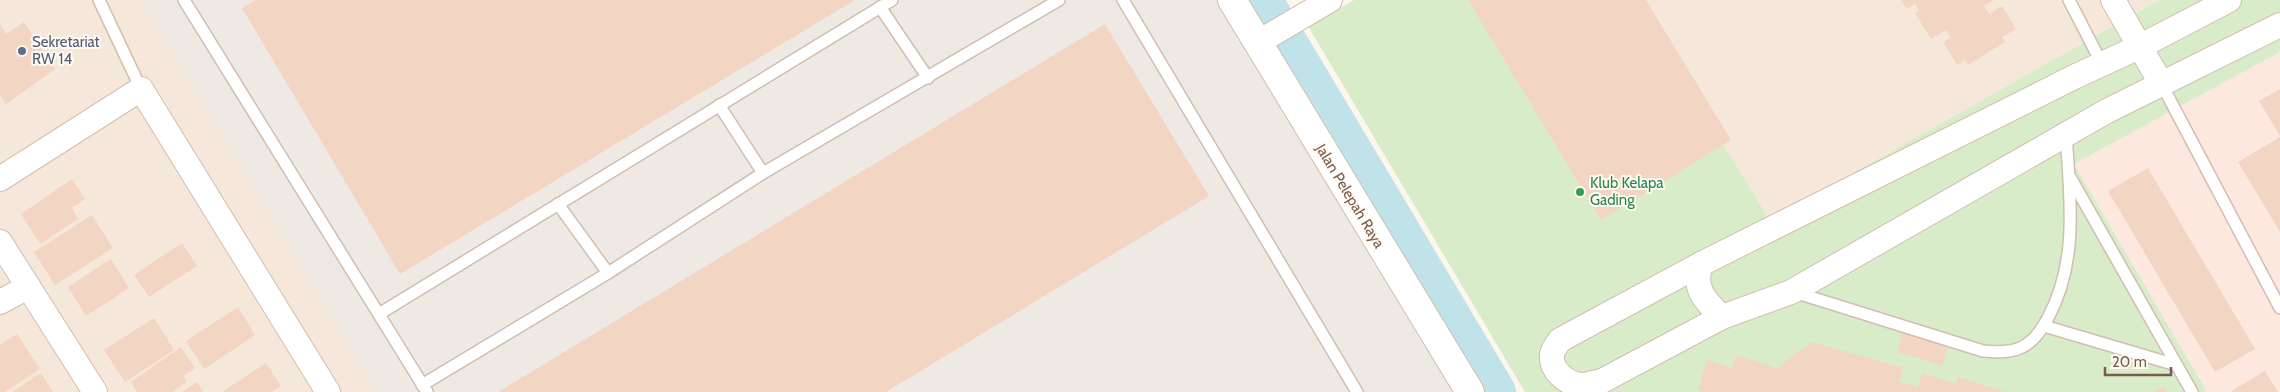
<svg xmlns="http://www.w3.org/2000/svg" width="2280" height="392" viewBox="0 0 2280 392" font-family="Cabin,sans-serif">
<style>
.residential{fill:#f5e8da}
.commercial{fill:#fde8e0}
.industrial{fill:#efe9e4}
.green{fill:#d8ecc9}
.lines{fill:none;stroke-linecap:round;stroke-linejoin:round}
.river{stroke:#bfe3e8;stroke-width:40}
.building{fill:#f3d5c3}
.service-casing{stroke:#d1beb0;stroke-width:14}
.minor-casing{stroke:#d1beb0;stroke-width:26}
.tertiary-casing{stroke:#d1beb0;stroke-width:30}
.service{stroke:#fff;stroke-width:11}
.minor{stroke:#fff;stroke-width:24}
.tertiary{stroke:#fff;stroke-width:28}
.service-dot{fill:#5c6f8a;stroke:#fffaf3;stroke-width:2}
.leisure-dot{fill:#2e9e5b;stroke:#fffaf3;stroke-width:2}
.labels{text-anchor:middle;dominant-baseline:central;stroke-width:4;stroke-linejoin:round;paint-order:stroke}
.service-label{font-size:15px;fill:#4e5e75;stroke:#fffaf3;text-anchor:start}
.leisure-label{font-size:15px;fill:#27864d;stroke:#fffaf3;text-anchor:start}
.street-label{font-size:15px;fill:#7a5c4d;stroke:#fffaf3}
</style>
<rect width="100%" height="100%" fill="#fdf6ec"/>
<g class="residential">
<polygon points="0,0 141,0 377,392 0,392"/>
<polygon points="1634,0 2159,0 1770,220"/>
</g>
<polygon class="commercial" points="2280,52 2280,392 2207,392 2074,164"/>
<polygon class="industrial" points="141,0 1227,0 1465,392 377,392"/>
<polygon class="green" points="1354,0 1634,0 1770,220 2159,0 2280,0 2280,52 2074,164 2207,392 1525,392 1308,26"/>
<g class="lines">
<g class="river">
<polyline points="1262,0 1271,14"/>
<polyline points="1289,45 1496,392"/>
</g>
</g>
<g class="building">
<polygon points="256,0 855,0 400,274 242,8"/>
<polygon points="1468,0 1646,0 1731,140 1601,220"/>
<polygon points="1901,0 1994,0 1984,6 1989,14 2002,6 2016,29 2002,37 2005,42 1968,65 1965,60 1957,65 1943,42 1951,38 1946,30 1931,39 1915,13 1919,10 1915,4 1907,9"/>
<polygon points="24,22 55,69 6,104 0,95 0,24 6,34"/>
<polygon points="1105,24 1209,196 886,392 498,392"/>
<polygon points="2280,89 2280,136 2259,101"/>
<polygon points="2280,137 2280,232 2238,162"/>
<polygon points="2148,168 2255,349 2215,372 2108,191"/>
<polygon points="72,179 85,199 72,208 78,219 40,244 21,214"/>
<polygon points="92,215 113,248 55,285 34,252"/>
<polygon points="182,243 197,266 149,297 134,275"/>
<polygon points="111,259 129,288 86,316 68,287"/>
<polygon points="238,307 255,335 204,369 186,341"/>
<polygon points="154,318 174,350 125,382 104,350"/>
<polygon points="1903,331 1948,344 1942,366 1897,352"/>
<polygon points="17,334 40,369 5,392 0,392 0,345"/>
<polygon points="1812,342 1903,368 1899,382 1918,387 1922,373 1956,384 1958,377 2006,392 1705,392 1698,390 1707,360 1732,368 1736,355 1777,368"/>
<polygon points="181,347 195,368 183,376 187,382 172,392 137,392 131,382"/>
<polygon points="266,363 281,386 272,392 222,392"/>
<polygon points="2265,371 2278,392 2230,392"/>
<polygon points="41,373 53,392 12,392"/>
<polygon points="197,382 203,392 182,392"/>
<polygon points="2163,386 2167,392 2153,392"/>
</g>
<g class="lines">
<g class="service-casing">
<g id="service">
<polyline points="99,0 141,89"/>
<polyline points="184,0 427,392"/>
<polyline points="1123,0 1357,392"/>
<polyline points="2069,0 2102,64"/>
<polyline points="880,7 928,78"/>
<polyline points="2162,85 2280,308"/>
<polyline points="719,105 763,173"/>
<polyline points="2070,177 2192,392"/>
<polyline points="558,204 608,273"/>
<path d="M1794 292 1983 351C1995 352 2009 353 2020 348 2034 342 2041 330 2048 318 2079 260 2070 197 2066 134"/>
<polyline points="379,314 892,0"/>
<polyline points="2044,326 2176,365"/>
<polyline points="422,385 608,273 763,173 1059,0"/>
</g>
</g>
<g class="minor-casing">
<g id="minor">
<polyline points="2113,0 2162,85"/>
<path d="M2229 0 2141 46 2074 77 1701 264 1560 340C1557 344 1553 349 1552 354 1550 370 1566 384 1582 385 1588 385 1596 382 1602 381L1722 317 1791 292 2107 111 2280 25"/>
<polyline points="1257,43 1330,0"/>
<polyline points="0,179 141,89 328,392"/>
<polyline points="0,242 95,392"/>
<path d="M1701 264C1692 288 1705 301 1722 317"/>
<polyline points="0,302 28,287"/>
</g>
</g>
<g class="tertiary-casing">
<polyline id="tertiary" points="1232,0 1470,392"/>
</g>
<use href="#service" class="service"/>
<use href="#minor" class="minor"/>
<use href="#tertiary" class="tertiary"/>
</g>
<circle class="service-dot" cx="22" cy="51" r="5"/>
<circle class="leisure-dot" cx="1580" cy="192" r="5"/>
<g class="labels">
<g class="service-label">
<text x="32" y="42">Sekretariat<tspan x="32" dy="17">RW 14</tspan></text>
</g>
<g class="leisure-label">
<text x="1590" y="183">Klub Kelapa<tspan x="1590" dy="17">Gading</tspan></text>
</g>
<g class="street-label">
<text transform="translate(1350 196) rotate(59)">Jalan Pelepah Raya</text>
</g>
</g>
<path d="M2105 367v8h66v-8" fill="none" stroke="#7a5c4d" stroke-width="2.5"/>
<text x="2112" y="367" font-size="15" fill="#7a5c4d" stroke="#fffaf3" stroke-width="4" paint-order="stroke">20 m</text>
</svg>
